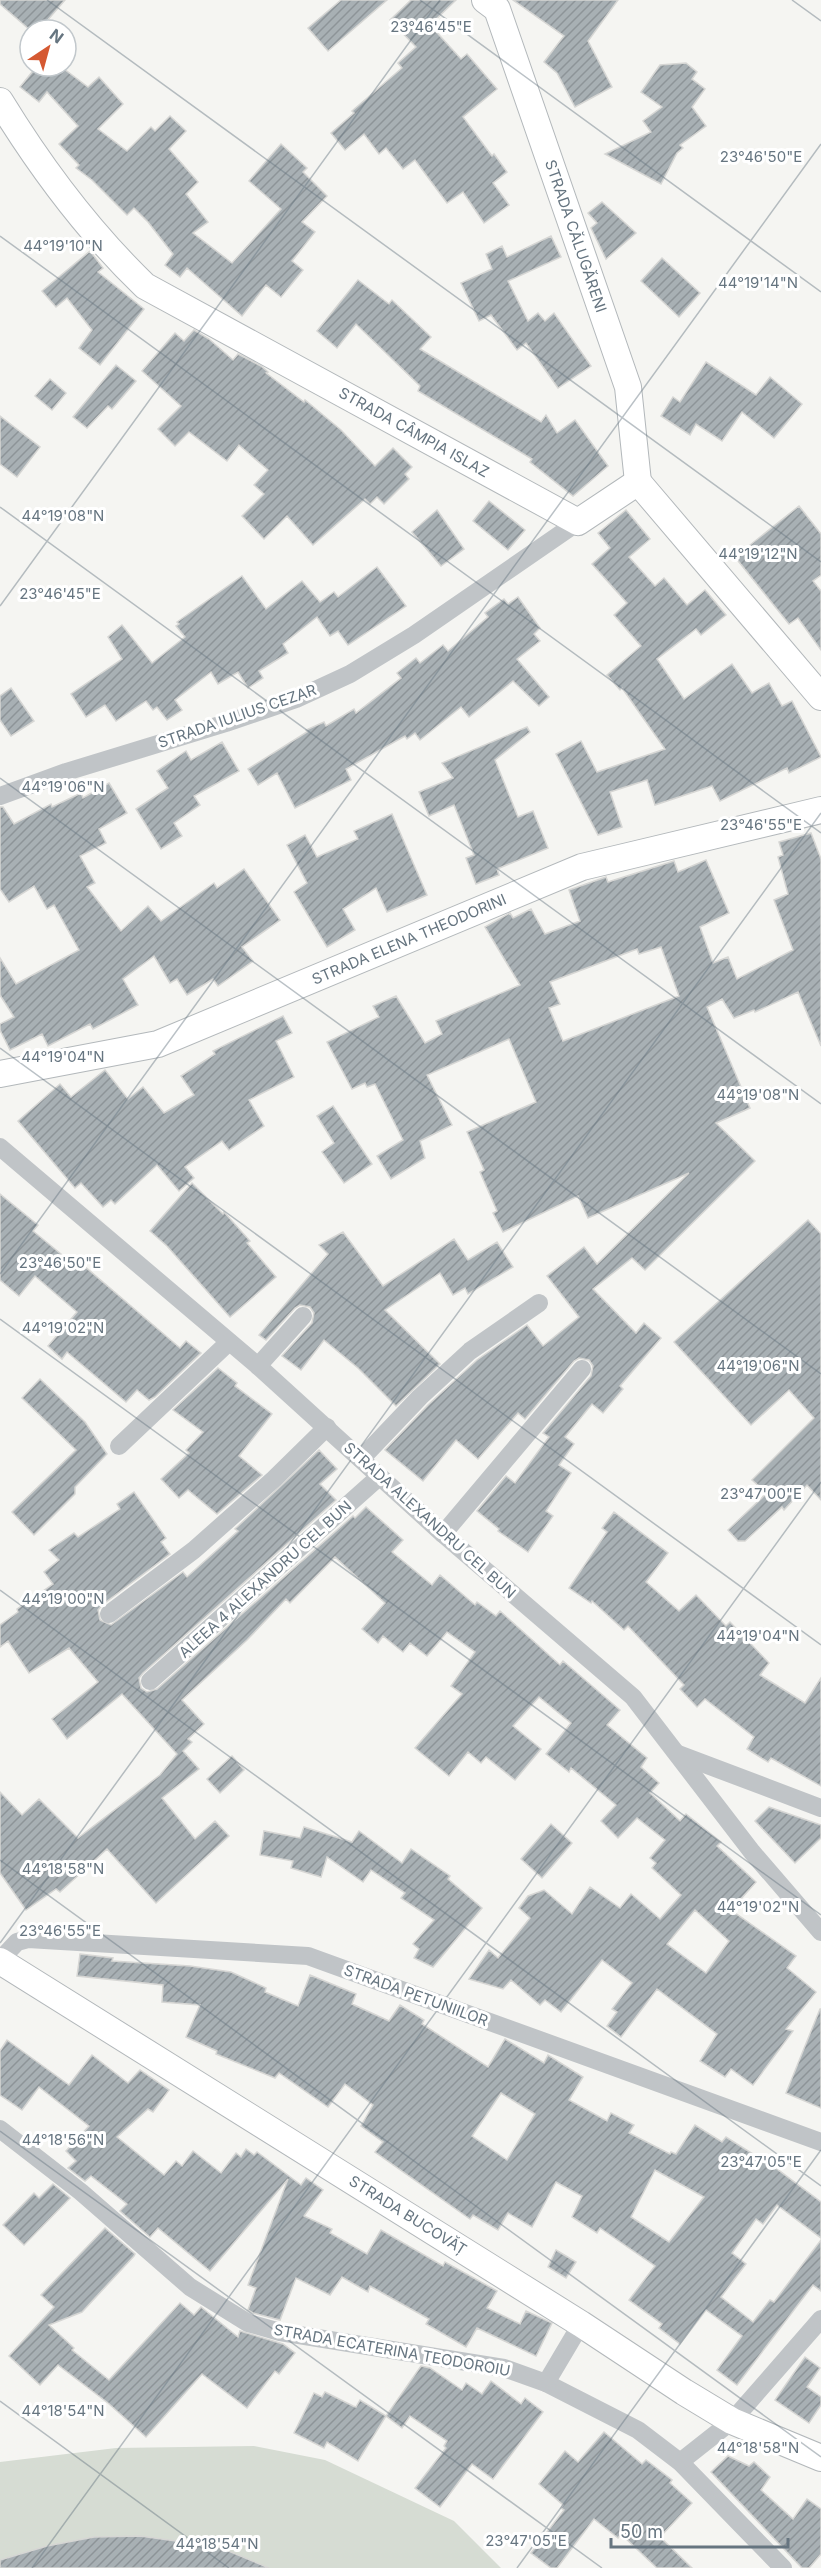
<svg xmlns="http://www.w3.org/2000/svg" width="821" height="2568" viewBox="0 0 821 2568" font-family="Inter,sans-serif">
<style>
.garden{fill:#d6dcd3}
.building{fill:url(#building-hatch);stroke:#d6d6d4;stroke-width:1.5;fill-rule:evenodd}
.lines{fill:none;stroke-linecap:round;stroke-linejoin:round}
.secondary-casing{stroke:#b3b8bb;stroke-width:28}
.street{stroke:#c0c4c7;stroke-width:18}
.secondary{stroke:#fff;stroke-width:26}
.ticks{fill:none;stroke:#667580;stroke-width:1.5;stroke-opacity:0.45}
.labels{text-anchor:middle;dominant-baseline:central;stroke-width:6;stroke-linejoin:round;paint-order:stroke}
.street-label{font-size:15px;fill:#667580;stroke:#fff}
.ticks-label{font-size:15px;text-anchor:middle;fill:#667580;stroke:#fff;stroke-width:6;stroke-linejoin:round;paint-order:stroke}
</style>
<defs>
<pattern id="building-hatch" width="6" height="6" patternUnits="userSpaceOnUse" patternTransform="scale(1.5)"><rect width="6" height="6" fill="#a8b0b4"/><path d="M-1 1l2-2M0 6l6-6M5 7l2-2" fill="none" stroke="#8d9498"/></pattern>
</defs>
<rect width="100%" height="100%" fill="#f5f5f2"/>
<polygon class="garden" points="254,2446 325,2460 454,2521 501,2568 0,2568 0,2462 116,2448"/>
<g class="building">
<polygon points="0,0 65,0 39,30 30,30 0,4"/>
<polygon points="341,0 387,0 328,51 308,28"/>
<polygon points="411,0 456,0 430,25 461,59 467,54 497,89 463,117 492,156 494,154 507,172 493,183 509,205 484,223 463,192 447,203 415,160 403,169 386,148 379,154 364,134 345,150 331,133 354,113 352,111 402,68 398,63 416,47 390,20"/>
<polygon points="513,0 618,0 588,41 612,87 575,107 557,73 544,62 564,36"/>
<polygon points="686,63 697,72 692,79 705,89 692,107 706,126 680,145 683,148 677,153 661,184 605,154 651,132 643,121 662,107 641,92 660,65"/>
<polygon points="37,66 60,66 88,87 99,77 123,104 98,129 127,151 151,127 155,131 170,116 186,131 169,149 198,182 186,194 208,222 193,233 232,263 281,209 249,181 281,144 307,168 303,172 327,196 302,222 315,232 292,261 303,270 281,297 266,285 242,316 187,268 180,277 165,265 173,254 148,222 134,208 127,215 92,180 76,168 79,165 59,144 78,126 47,92 39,102 20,87"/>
<polygon points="602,202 636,233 606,259 591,228 597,223 588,213"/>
<polygon points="551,236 561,257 508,281 528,321 538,313 545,321 554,313 591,366 558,388 526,343 517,350 491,315 479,321 461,283 492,269 486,254 502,246 507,257"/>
<polygon points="90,251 103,268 98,272 144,309 100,365 79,348 92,330 67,298 56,307 42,291"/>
<polygon points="662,258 700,293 679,317 641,281"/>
<polygon points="358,280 389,304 392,300 431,337 420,349 541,422 546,415 557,433 575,420 608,466 573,496 530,462 532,459 418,391 420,386 356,324 337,348 317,331"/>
<polygon points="194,330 209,339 233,360 238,354 261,366 268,372 266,373 304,402 305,400 341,430 375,466 393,448 412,467 405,474 409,479 384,504 377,497 370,504 365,499 313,545 287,516 264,539 242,516 264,494 254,485 268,470 239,445 227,461 189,432 175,446 158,429 181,406 142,371 175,333 184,341"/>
<polygon points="706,362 756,395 770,377 802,404 774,438 742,412 722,441 696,424 690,435 661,416 673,397 680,402"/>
<polygon points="116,365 136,381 112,409 108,406 87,428 73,417"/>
<polygon points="50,379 66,393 52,410 35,396"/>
<polygon points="0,416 40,447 17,477 0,464"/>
<polygon points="489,501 525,530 508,550 473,521"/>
<polygon points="799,506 821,534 821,575 813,581 821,591 821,650 798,618 789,624 735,557"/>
<polygon points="437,510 464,549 441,566 412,532"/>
<polygon points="626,510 650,539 629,557 655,586 664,578 687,605 705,590 726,615 701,635 696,629 657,659 684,699 732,664 752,693 769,683 782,706 792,701 821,757 789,773 787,768 720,801 712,786 655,805 647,780 610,792 622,827 598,835 556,754 581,741 597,772 665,749 622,688 620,690 607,675 641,646 614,615 627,603 592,564 610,548 598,533"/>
<polygon points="377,567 406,606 348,645 338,631 330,636 317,617 283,644 288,653 259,671 263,678 248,688 238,672 218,684 211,672 175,700 182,710 167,720 157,707 153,710 146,701 116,721 105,705 86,717 71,694 122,659 108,637 122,625 152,663 185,637 176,626 179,624 177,622 242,576 266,609 302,581 320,602 334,592 338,597"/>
<polygon points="518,597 540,628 534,634 540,641 517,659 549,697 539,706 513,681 469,717 461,707 420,740 415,733 407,739 405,736 346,769 351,780 295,808 277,773 258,785 248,769 307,732 306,730 324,722 326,726 354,709 356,713 401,678 397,673 416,658 420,663 443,645 448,651 488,617 485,613 504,599 508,604"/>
<polygon points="11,688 34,721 11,736 0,720 0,696"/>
<polygon points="527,727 530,732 495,760 518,817 533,811 548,848 497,869 499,875 476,884 466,858 474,855 454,805 429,816 419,792 453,778 442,763"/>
<polygon points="222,742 239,771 194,796 200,805 174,823 182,836 161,849 136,809 168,788 157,771 186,751 191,760"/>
<polygon points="109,783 127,813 99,829 106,843 80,856 95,883 87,887 121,931 148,906 161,921 214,883 217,888 244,869 280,920 242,947 253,961 218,986 213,979 187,995 177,979 170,983 154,956 123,979 138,1005 93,1029 90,1024 48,1046 42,1034 10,1050 0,1030 0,1024 14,1017 0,995 0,958 16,984 79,950 54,905 47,909 34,886 9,902 0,889 0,807 3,807 14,824 51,804 52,807 81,793 83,798"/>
<polygon points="392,814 427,895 387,912 376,888 343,909 355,930 327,947 294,892 307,883 287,845 305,835 317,857 358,839 354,831"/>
<path d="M811 833 821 859V1046L798 992 755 1012 754 1010 734 1018 722 999 707 1007 750 1108 716 1123 755 1161 645 1270 632 1258 593 1289 636 1333 644 1323 661 1338 620 1386 623 1389 603 1413 592 1404 565 1437 574 1444 559 1465 571 1473 546 1511 553 1516 528 1552 498 1531 499 1529 477 1511 506 1476 515 1483 549 1437 543 1433 591 1376 593 1366 589 1360 579 1358 574 1361 525 1419 518 1413 478 1459 456 1440 423 1481 385 1450 428 1405 477 1360 527 1325 543 1346 579 1317 547 1276 584 1247 597 1264 689 1173 588 1218 578 1196 503 1232 493 1213 497 1211 480 1172 484 1170 467 1132 536 1102 509 1039 427 1075 452 1125 420 1141 425 1158 391 1179 377 1156 403 1140 375 1084 367 1087 365 1083 352 1089 327 1042 379 1017 373 1006 396 996 425 1043 442 1034 436 1021 520 985 485 927 510 913 513 918 531 909 545 934 580 921 569 890 606 877 608 882 674 861 678 872 706 860 729 913 700 927 713 963 728 957 737 979 793 950 774 900 788 894 778 857 783 855 779 842ZM661 947 679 996 563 1041 549 1008 560 1004 550 982 637 949 639 954Z"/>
<polygon points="283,1016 292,1033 276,1041 294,1077 249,1100 264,1126 229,1150 222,1141 185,1167 194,1178 179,1191 157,1165 115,1204 111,1200 103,1207 81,1183 75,1188 18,1121 60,1084 71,1097 105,1070 128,1099 143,1087 164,1113 194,1095 181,1076 215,1054 213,1051"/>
<polygon points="333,1106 372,1164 344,1183 322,1152 334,1143 317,1116"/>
<polygon points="192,1183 223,1214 224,1212 250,1241 247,1243 276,1277 230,1317 167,1246 150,1231"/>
<polygon points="0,1194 38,1225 33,1231 72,1263 76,1259 180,1348 186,1341 201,1353 155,1397 149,1400 137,1390 126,1402 67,1352 62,1359 48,1346 77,1312 35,1276 19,1296 0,1280"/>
<polygon points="808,1220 821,1234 821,1500 807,1485 784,1510 782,1507 745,1541 738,1541 728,1530 767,1493 752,1480 814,1418 789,1390 751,1425 674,1342"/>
<polygon points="343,1232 383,1286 454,1239 468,1260 497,1242 513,1267 468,1294 465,1288 453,1295 440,1273 385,1310 440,1364 396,1406 358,1368 324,1340 301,1370 282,1356 312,1323 314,1313 310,1307 300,1305 295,1308 266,1340 259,1335 328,1254 319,1245"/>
<polygon points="218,1368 237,1383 235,1386 272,1414 239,1456 262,1475 217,1514 188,1490 179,1498 161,1479 189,1453 186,1450 203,1432 173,1410"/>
<polygon points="40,1379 85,1422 107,1454 75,1487 75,1494 34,1535 12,1512 76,1450 22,1398"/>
<path d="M319 1450 337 1469 320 1484 336 1500 143 1673 139 1678 141 1688 147 1692 157 1689 353 1516 355 1518 366 1507 403 1540 392 1552 432 1585 440 1575 475 1605 477 1602 496 1616 500 1611 560 1665 563 1661 620 1710 607 1725 647 1758 641 1767 659 1783 650 1793 680 1821 686 1814 721 1842 717 1846 756 1882 731 1910 796 1956 787 1968 816 1992 786 2029 793 2031 753 2085 731 2069 725 2077 700 2061 717 2034 657 1989 621 2037 607 2026 617 2012 612 2009 632 1983 602 1960 561 2012 545 2000 540 2005 511 1980 503 1989 469 1979 489 1950 498 1958 530 1918 519 1908 528 1896 544 1890 572 1914 590 1887 620 1908 631 1894 660 1919 681 1895 652 1868 656 1863 650 1858 665 1840 637 1818 618 1838 601 1821 616 1805 571 1768 569 1772 546 1754 571 1723 539 1697 513 1726 541 1749 515 1780 486 1757 481 1763 468 1752 449 1776 415 1748 462 1694 451 1686 475 1652 447 1632 427 1656 410 1643 403 1652 383 1636 378 1643 362 1629 385 1603 335 1557 290 1603 286 1599 247 1640 182 1700 204 1724 188 1739 192 1742 183 1751 199 1769 162 1798 195 1839 215 1821 229 1836 156 1903 107 1849 60 1892 56 1889 26 1910 0 1873V1792L22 1815 39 1799 78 1838 160 1775 177 1754 122 1694 67 1739 52 1719 98 1682 69 1648 29 1673 8 1641 0 1647V1625L18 1612 17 1609 53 1584 44 1572 59 1560 49 1550 74 1533 78 1537 120 1509 117 1504 134 1492 166 1538 161 1542 170 1554 102 1605 98 1610 100 1620 111 1625 183 1572 187 1577 238 1531 235 1529ZM695 1910 729 1941 706 1973 667 1944Z"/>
<polygon points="614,1512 668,1553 646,1582 679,1611 696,1595 726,1626 730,1622 769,1663 760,1675 805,1703 821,1678 821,1786 771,1758 768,1762 747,1749 754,1737 705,1699 697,1707 680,1689 684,1685 628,1626 624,1630 592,1601 591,1603 569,1588 607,1532 602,1528"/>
<polygon points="232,1756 244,1770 220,1793 207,1779"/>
<polygon points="769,1807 821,1825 821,1838 795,1863 755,1821"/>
<polygon points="551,1824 572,1843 542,1878 521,1859"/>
<polygon points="304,1827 352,1842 359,1831 402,1863 411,1849 450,1876 448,1879 482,1908 433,1967 414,1958 419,1949 413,1944 434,1920 401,1898 405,1893 371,1870 363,1882 327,1857 321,1877 291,1868 293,1861 260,1855 264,1831 300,1838"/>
<path d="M80 1954 113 1958 112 1961 190 1966 231 1972 266 1988 265 1992 298 2006 310 1975 356 1994 352 2004 389 2021 400 2005 424 2020 422 2024 488 2067 505 2039 544 2063 548 2055 583 2077 569 2100 607 2121 611 2113 634 2125 629 2133 670 2154 671 2152 676 2154 695 2125 722 2142 726 2137 756 2156 757 2154 821 2202V2238L777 2205 763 2224 756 2219 732 2253 746 2264 721 2297 753 2322 770 2300 774 2302 821 2240V2291L813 2285 737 2385 717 2370 742 2336 706 2310 680 2344 659 2328 662 2324 629 2300 655 2266 600 2228 597 2233 572 2217 582 2196 556 2182 532 2227 508 2213 498 2230 473 2215 470 2219 375 2152 383 2142 361 2126 373 2105 345 2084 328 2107 279 2073 275 2078 216 2054 217 2051 186 2037 200 2005 162 2002 163 1985 77 1976ZM501 2093 535 2114 507 2160 472 2136ZM655 2170 704 2197 669 2242 631 2217Z"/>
<polygon points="820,2009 821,2009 821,2108 786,2093"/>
<polygon points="7,2040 69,2085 92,2055 128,2083 140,2070 169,2090 153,2112 148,2109 117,2137 164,2175 176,2161 182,2166 193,2151 221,2173 236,2153 241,2157 246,2149 254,2155 257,2152 301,2185 306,2178 323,2190 304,2216 332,2229 330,2233 367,2254 381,2230 443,2266 445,2262 497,2291 487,2308 520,2324 526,2311 552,2323 536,2356 477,2328 466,2347 426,2324 429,2319 370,2286 368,2292 342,2277 330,2295 296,2278 280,2320 253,2313 248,2310 256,2288 248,2285 288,2179 210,2271 158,2228 150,2237 120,2211 127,2204 91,2176 85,2181 68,2168 76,2161 66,2151 89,2126 39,2087 22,2110 0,2095 0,2051"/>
<polygon points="53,2184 70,2198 24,2245 3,2225 34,2193 39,2198"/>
<polygon points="105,2228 135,2254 134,2256 82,2312 49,2325 74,2348 72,2350 109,2380 180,2303 194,2315 201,2307 238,2337 240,2331 283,2344 295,2353 279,2374 275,2371 247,2408 202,2374 146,2437 108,2403 58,2365 40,2385 9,2356 54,2307 41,2295"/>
<polygon points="556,2250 576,2262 566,2278 548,2267"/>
<polygon points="805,2357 820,2368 807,2387 821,2397 821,2405 809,2423 775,2400"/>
<polygon points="421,2366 430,2368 462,2390 466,2383 482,2394 491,2381 521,2404 525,2398 543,2412 493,2479 472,2464 440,2507 415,2488 446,2448 444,2446 447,2441 410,2416 402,2428 386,2416"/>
<polygon points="325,2392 353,2406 356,2407 360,2400 386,2416 358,2461 327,2442 324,2448 294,2433 314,2393 322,2397"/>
<polygon points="604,2432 642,2464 646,2460 672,2480 670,2483 692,2503 660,2537 692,2568 657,2568 621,2534 618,2538 594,2519 557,2568 551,2568 531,2553 564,2510 561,2508 563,2505 539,2484 565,2451 578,2462"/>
<polygon points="728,2456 749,2466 754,2462 770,2477 761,2490 793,2519 807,2499 821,2509 821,2554 809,2568 802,2568 711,2472"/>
<polygon points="140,2536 219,2547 269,2568 0,2568 0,2560 47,2546 94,2537"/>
</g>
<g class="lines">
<g class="secondary-casing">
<g id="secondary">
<polyline points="485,0 497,9 628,387 638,482"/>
<path d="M0 101C41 168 88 231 145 286L578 522 638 482 821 697"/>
<polyline points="0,1074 158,1044 582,867 821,810"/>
<polyline points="0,1961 581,2324 684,2392 732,2421 821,2458"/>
</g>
</g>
<g class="street">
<polyline points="0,796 66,772 226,723 296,699 350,674 414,635 578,522"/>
<polyline points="0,1147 258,1366 443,1534 633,1697 752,1852 821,1932"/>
<polyline points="258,1366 303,1316"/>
<polyline points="119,1446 229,1342"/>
<polyline points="361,1459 420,1397 470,1351 539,1303"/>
<polyline points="443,1534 582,1369"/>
<polyline points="109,1614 194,1550 274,1479 327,1427"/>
<polyline points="150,1681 379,1477"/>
<polyline points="678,1754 821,1808"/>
<polyline points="0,1960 17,1942 28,1939 308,1956 821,2142"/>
<polyline points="0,2129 81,2192 190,2287 248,2323 280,2332 504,2368 546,2383 638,2430 680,2462 783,2568"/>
<polyline points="546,2383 581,2324"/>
<polyline points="680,2462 732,2421 821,2319"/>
</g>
<use href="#secondary" class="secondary"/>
</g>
<path class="ticks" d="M47 0 821 562M420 0 821 292M792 0 821 21M0 236 821 833M0 507 821 1104M0 606 440 0M0 778 821 1374M0 1048 821 1645M0 1274 821 144M0 1319 821 1915M0 1590 821 2186M0 1860 821 2457M0 1943 821 813M0 2131 602 2568M0 2401 229 2568M32 2568 821 1482M517 2568 821 2150"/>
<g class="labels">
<g class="street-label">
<text transform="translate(576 236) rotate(71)">STRADA CĂLUGĂRENI</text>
<text transform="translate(414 432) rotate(29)">STRADA CÂMPIA ISLAZ</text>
<text transform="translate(237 716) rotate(-19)">STRADA IULIUS CEZAR</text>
<text transform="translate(409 939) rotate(-23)">STRADA ELENA THEODORINI</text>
<text transform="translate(430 1520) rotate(42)">STRADA ALEXANDRU CEL BUN</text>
<text transform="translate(265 1579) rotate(-42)">ALEEA 4 ALEXANDRU CEL BUN</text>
<text transform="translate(416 1995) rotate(20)">STRADA PETUNIILOR</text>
<text transform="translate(408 2215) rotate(32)">STRADA BUCOVĂȚ</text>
<text transform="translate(392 2350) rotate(10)">STRADA ECATERINA TEODOROIU</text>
</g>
</g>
<g class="ticks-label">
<text x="431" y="32">23°46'45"E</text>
<text x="761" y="162">23°46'50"E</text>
<text x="63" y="251">44°19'10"N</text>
<text x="758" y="288">44°19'14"N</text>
<text x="63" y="521">44°19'08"N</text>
<text x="758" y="559">44°19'12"N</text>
<text x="60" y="599">23°46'45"E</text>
<text x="63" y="792">44°19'06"N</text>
<text x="761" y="830">23°46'55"E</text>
<text x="63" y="1062">44°19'04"N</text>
<text x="758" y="1100">44°19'08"N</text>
<text x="60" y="1268">23°46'50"E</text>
<text x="63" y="1333">44°19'02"N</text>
<text x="758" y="1371">44°19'06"N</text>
<text x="761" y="1499">23°47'00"E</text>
<text x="63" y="1604">44°19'00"N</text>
<text x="758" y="1641">44°19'04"N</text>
<text x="63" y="1874">44°18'58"N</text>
<text x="758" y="1912">44°19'02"N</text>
<text x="60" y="1936">23°46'55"E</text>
<text x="63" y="2145">44°18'56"N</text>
<text x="761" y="2167">23°47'05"E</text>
<text x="63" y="2416">44°18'54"N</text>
<text x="758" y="2453">44°18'58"N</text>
<text x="526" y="2546">23°47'05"E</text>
<text x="217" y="2549">44°18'54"N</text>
</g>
<g transform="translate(48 48) rotate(36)"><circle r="28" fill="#ffffff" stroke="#c2c8cc" stroke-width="1.5"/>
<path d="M0-4.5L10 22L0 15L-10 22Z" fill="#d55932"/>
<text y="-9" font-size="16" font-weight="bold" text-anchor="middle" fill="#667580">N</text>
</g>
<path d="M611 2538v9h177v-9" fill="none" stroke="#667580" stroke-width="3"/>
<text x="620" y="2538" font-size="18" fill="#667580" stroke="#ffffff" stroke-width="4.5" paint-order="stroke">50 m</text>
</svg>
